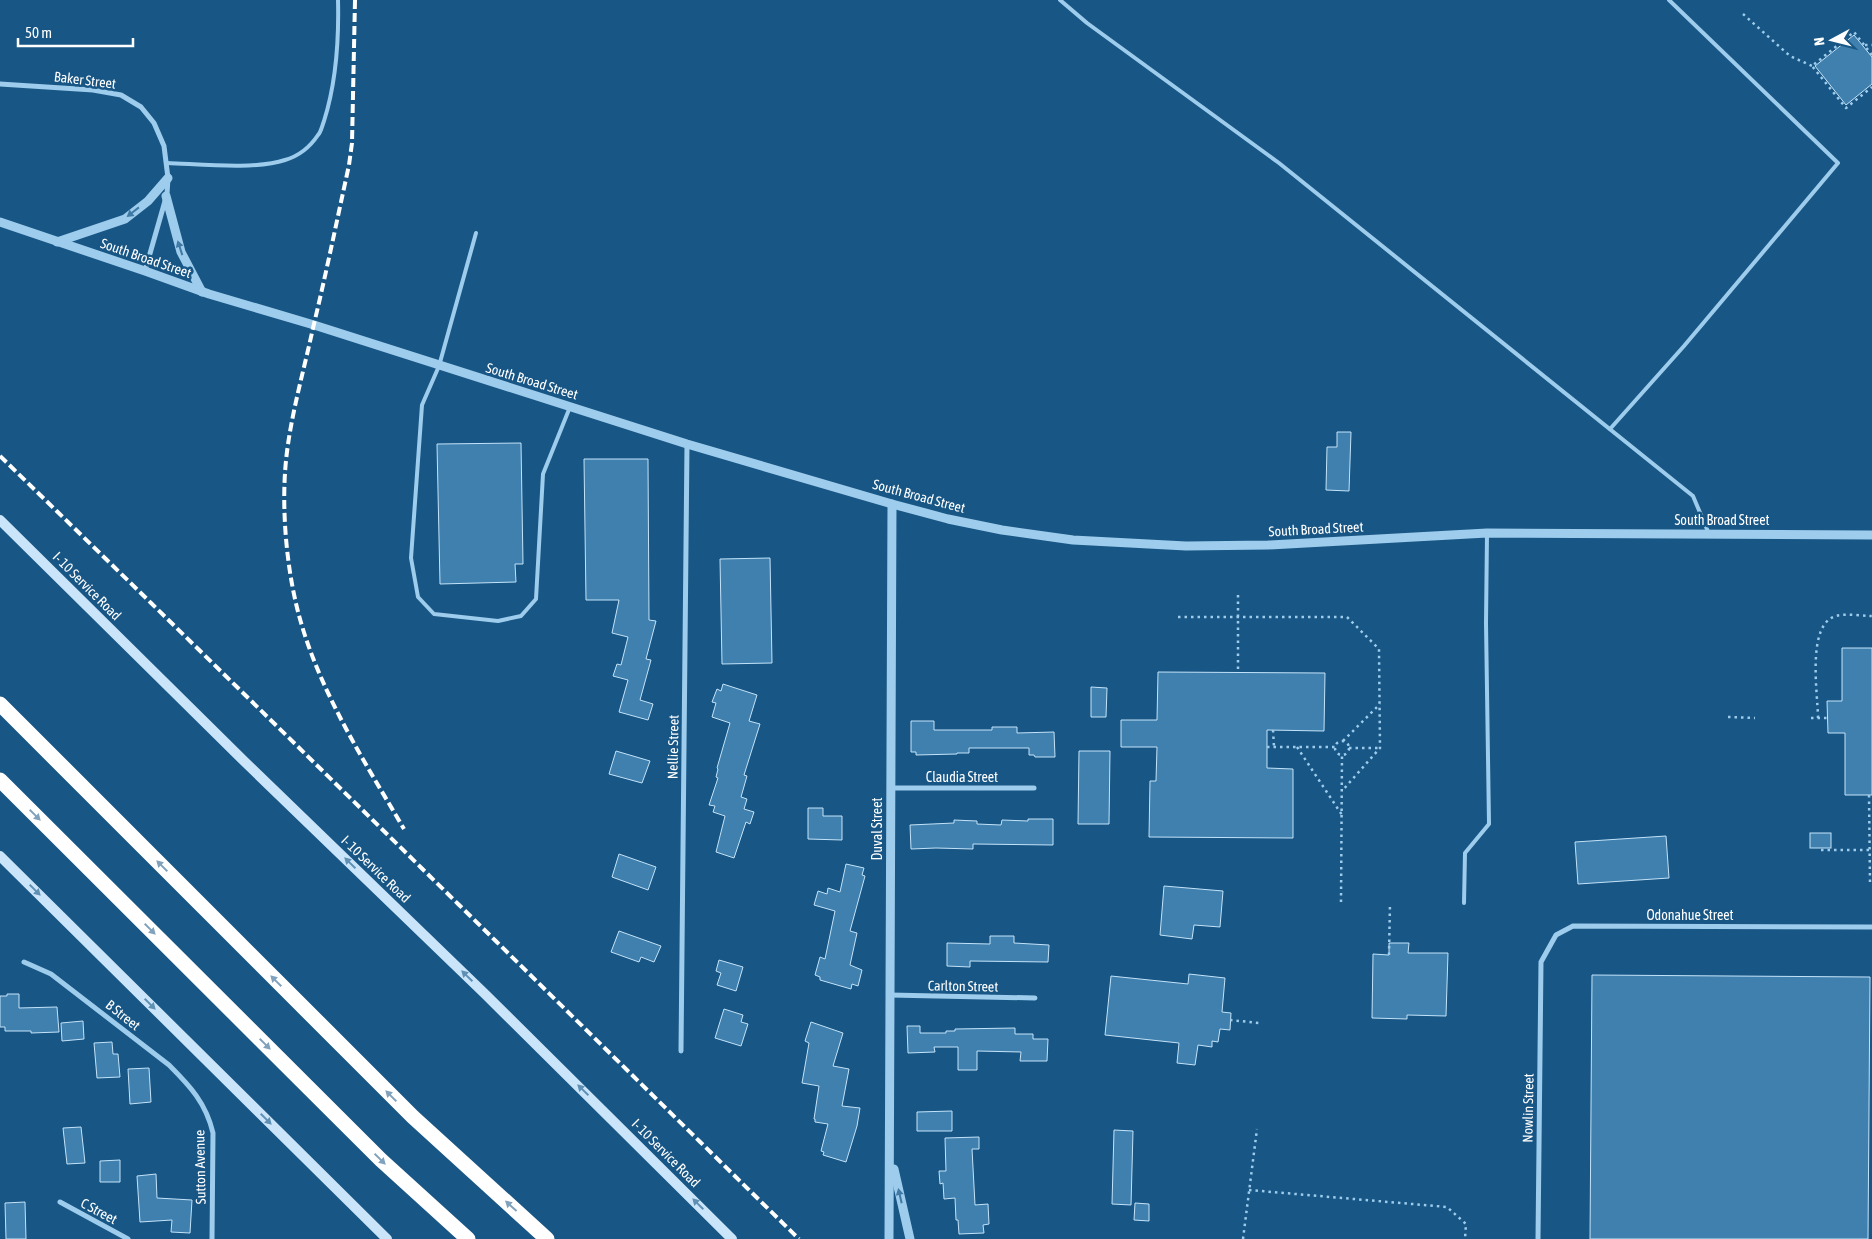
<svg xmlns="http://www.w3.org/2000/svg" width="1872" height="1239" viewBox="0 0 1872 1239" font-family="'Asap Condensed',sans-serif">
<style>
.building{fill:#4080ae;stroke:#c3e3f9}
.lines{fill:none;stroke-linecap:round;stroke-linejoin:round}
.path{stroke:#9dccec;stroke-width:2.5;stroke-dasharray:2.5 4;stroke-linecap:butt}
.service{stroke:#9dccec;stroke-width:4}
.minor{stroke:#9dccec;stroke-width:5}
.tertiary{stroke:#9dccec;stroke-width:9}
.secondary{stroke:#cae5f9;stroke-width:10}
.motorway{stroke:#fff;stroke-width:15}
.rail{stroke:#fff;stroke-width:4;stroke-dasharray:9 4;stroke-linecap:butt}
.oneway{fill:#4079a4}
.oneway2{fill:#80a2bc}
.oneway3{fill:#5f8fb3}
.labels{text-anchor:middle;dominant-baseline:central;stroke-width:5;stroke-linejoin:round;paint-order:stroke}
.street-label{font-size:14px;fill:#fff;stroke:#185685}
</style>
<rect width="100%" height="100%" fill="#185685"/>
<g class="building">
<polygon points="1854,35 1872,57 1872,84 1846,105 1815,66"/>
<polygon points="1337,432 1351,432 1349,491 1326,490 1327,447 1337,447"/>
<polygon points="521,443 523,564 515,564 516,582 440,584 437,444"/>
<polygon points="584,459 648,459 649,620 656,621 646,659 651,660 640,700 653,704 648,720 619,712 628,680 613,676 617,664 621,665 628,637 612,633 619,600 586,600"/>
<polygon points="770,558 772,663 722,664 720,559"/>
<polygon points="1842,648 1872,648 1872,795 1845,795 1845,733 1828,733 1827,701 1842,701"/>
<polygon points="1158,672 1325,673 1324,731 1267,730 1267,768 1293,769 1293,838 1149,837 1150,781 1156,781 1157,747 1121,747 1121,720 1157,720"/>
<polygon points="723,684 757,695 749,721 760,724 744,775 747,776 741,797 747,799 744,809 754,812 750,824 746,822 734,858 716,852 725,816 713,812 715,806 709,805 718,778 716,777 718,769 717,768 730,723 712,717 716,703 712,702 717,689 721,691"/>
<polygon points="1091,687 1107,688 1106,717 1091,717"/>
<polygon points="911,721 934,721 934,730 992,730 992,727 1017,727 1017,733 1054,732 1055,757 1035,757 1034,755 1029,755 1029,748 969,748 969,753 957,753 957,754 916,755 916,752 911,752"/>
<polygon points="616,751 650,761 642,783 609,774"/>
<polygon points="1079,751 1110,751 1109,824 1078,824"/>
<polygon points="808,808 823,808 823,816 842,816 842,840 808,839"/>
<polygon points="1028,819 1053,819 1053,845 973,844 973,849 936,848 911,849 910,825 954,823 954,820 977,821 977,824 1001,825 1002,820 1028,821"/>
<rect x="1810" y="833" width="21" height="15"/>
<polygon points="1666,836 1669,878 1578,884 1575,842"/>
<polygon points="619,854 656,867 648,890 612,877"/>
<polygon points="846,864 864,868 862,875 865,876 850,931 857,933 850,965 862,970 858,986 852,984 851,989 820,980 820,977 815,975 820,957 825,959 835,911 814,905 818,891 827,894 828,888 840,892"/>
<polygon points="1164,886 1223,891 1220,927 1194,925 1192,939 1160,935"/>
<polygon points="619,931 661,946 654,962 641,957 639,962 611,952"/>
<polygon points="990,936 1014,936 1014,943 1049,945 1048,962 970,961 970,967 947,966 947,943 990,944"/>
<polygon points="1389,943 1409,943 1408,953 1448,953 1446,1016 1407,1015 1407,1019 1372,1018 1373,954 1389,955"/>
<polygon points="719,960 743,967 736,991 717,985 721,973 716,971"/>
<polygon points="1189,974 1225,978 1222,1012 1231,1013 1230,1030 1220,1029 1218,1042 1212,1041 1212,1047 1198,1045 1195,1065 1177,1063 1179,1043 1105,1035 1111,976 1188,984"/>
<polygon points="1592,975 1870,977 1868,1239 1590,1239"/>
<polygon points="7,994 19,994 19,1008 57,1007 59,1032 31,1033 31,1031 5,1031 5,1027 0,1027 0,996 7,996"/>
<polygon points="724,1009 743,1015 741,1022 748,1024 741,1046 715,1038"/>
<polygon points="83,1021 84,1039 62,1041 61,1023"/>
<polygon points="811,1022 843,1033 833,1066 849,1069 842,1106 860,1108 857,1126 846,1162 823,1155 824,1152 821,1151 828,1124 815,1122 815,1119 814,1119 819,1086 802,1083 809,1043 805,1041"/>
<polygon points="907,1026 920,1026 920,1033 946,1033 946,1031 955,1031 955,1029 1015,1028 1015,1034 1033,1034 1033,1039 1048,1039 1047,1061 1020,1061 1021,1052 977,1051 977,1070 958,1070 958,1047 934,1047 935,1052 908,1053"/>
<polygon points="112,1042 113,1054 118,1054 120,1077 97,1078 94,1043"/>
<polygon points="149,1068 151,1102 130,1104 128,1069"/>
<polygon points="952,1111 952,1131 917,1131 917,1112"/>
<polygon points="81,1127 85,1163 67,1164 63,1128"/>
<polygon points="1114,1130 1133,1131 1131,1205 1112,1204"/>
<polygon points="979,1137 979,1149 972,1149 975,1205 988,1204 989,1224 983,1225 984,1233 959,1234 958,1220 956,1220 955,1198 944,1199 943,1183 940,1184 939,1171 946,1171 945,1138"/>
<polygon points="120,1160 120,1182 100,1182 100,1161"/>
<polygon points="156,1174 157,1198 192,1200 190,1233 171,1232 172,1220 140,1222 137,1176"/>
<polygon points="25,1202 26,1239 6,1239 5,1203"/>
<polygon points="1135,1203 1149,1204 1149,1221 1134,1220"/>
</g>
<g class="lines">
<g class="path">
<polyline points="1743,14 1790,56 1812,66"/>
<polyline points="1865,45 1872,45"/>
<polyline points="1872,55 1854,32 1812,66 1846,108 1872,87"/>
<polyline points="1238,595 1238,672"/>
<polyline points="1178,617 1347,617 1379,649 1380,748 1342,791"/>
<polyline points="1728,717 1755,718"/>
<polyline points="1811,718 1827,718"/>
<path d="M1818 718C1818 695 1806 624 1836 616 1847 613 1861 616 1872 616"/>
<polyline points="1273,730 1274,747"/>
<polyline points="1343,741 1380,704"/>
<circle cx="1342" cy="748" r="7"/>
<polyline points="1267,747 1335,747"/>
<polyline points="1297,747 1342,815"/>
<polyline points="1349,748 1380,748"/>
<polyline points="1869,795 1870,882"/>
<polyline points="1821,850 1869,850"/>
<polyline points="1341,902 1342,754"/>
<polyline points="1389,955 1390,903"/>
<polyline points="1230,1020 1259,1023"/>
<polyline points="1249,1190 1447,1207 1466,1224 1465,1239"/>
<polyline points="1243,1239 1257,1129"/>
</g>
<g class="service">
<polyline points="1060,0 1087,23 1279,163 1693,496 1709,534"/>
<path d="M167 163C199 164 256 170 285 160 299 156 310 147 318 135 321 132 322 126 324 121 336 83 339 40 338 0"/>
<polyline points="476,233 439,366 422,405 411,558 418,597 434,614 498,621 521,616 536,599 543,474 570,407"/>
<polyline points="1610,429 1684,346 1838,163 1669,0"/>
<polyline points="1464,903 1465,853 1489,824 1486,623 1487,534"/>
</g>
<g class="minor">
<polyline points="0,84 93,90 121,95 141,107 154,123 164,146 168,178 167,194 145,271"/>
<polyline points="891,788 1034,788"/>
<path d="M24 962 51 974 169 1065C190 1086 206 1103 213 1133L212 1239"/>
<polyline points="890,995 1035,998"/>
<polyline points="681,1051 687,444"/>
<polyline points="60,1202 128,1239"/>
<polyline points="1538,1239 1541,962 1556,935 1573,926 1872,927"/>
</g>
<g class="tertiary">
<polyline points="166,196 181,252 202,292"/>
<polyline points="0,222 145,271 209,294 314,325 687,444 892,504 948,519 1002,530 1073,540 1186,546 1268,545 1487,533 1872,535"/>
<polyline points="57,242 125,219 148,201 168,178"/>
<polyline points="894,1169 910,1239"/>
<polyline points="889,1239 892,504"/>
</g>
<g class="secondary">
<polyline points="0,520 246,763 484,993 732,1239"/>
<polyline points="0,856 387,1239"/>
</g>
<g class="motorway">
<polyline points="0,704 413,1117 547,1239"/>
<polyline points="0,780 381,1160 468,1239"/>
</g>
<g class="rail">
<path d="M355 0 352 143 349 165C337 220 326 274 313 328 303 375 288 424 285 473 282 521 288 580 302 626 324 699 366 764 404 829"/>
<path d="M0 456C268 716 533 978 799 1239"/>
</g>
</g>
<defs><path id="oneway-solid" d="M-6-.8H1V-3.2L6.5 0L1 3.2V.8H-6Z" transform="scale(1.25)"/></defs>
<g class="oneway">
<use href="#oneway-solid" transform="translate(133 212) rotate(142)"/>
<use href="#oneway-solid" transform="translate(180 248) rotate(-108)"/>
<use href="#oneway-solid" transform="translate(900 1196) rotate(-103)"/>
</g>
<g class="oneway2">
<use href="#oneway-solid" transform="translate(35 815) rotate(45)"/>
<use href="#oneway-solid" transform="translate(162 866) rotate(-135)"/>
<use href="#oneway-solid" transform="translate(150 929) rotate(45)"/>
<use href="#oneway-solid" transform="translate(276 981) rotate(-135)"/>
<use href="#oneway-solid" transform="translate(265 1044) rotate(45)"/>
<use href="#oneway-solid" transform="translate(391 1096) rotate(-135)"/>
<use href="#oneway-solid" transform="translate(380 1159) rotate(44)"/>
<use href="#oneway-solid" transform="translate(511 1206) rotate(-138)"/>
</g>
<g class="oneway3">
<use href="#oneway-solid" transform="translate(350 863) rotate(-136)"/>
<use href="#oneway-solid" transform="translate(35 890) rotate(45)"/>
<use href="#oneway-solid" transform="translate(467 976) rotate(-136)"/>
<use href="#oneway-solid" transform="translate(150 1004) rotate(45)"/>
<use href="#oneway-solid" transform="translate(583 1090) rotate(-136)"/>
<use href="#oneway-solid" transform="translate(266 1119) rotate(45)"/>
<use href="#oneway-solid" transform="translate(698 1204) rotate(-135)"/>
</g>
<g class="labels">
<g class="street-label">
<text transform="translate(85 80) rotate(7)">Baker Street</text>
<text transform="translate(146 258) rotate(19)">South Broad Street</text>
<text transform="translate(532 381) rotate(17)">South Broad Street</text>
<text transform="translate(919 496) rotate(15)">South Broad Street</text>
<text x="1722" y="520">South Broad Street</text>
<text transform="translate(1316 529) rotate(-3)">South Broad Street</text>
<text transform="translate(87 586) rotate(45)">I- 10 Service Road</text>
<text transform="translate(673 747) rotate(-89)">Nellie Street</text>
<text x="962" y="777">Claudia Street</text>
<text transform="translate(877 829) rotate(-90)">Duval Street</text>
<text transform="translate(376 869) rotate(44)">I- 10 Service Road</text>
<text x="1690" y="915">Odonahue Street</text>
<text transform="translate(963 986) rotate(1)">Carlton Street</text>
<text transform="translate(123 1015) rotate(38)">B Street</text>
<text transform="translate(1528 1108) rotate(-89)">Nowlin Street</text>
<text transform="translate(666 1153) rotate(45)">I- 10 Service Road</text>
<text transform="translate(200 1167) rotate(-91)">Sutton Avenue</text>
<text transform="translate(99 1211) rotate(28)">C Street</text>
</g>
</g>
<g transform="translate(1832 40) rotate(263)" stroke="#185685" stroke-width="4" paint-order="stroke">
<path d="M0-4L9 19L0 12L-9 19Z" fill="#ffffff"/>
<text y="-8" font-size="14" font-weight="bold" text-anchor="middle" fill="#ffffff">N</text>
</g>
<path d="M18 38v8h115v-8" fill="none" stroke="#ffffff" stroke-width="2.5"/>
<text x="25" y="38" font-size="15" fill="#ffffff" stroke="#185685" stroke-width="4" paint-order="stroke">50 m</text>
</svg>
